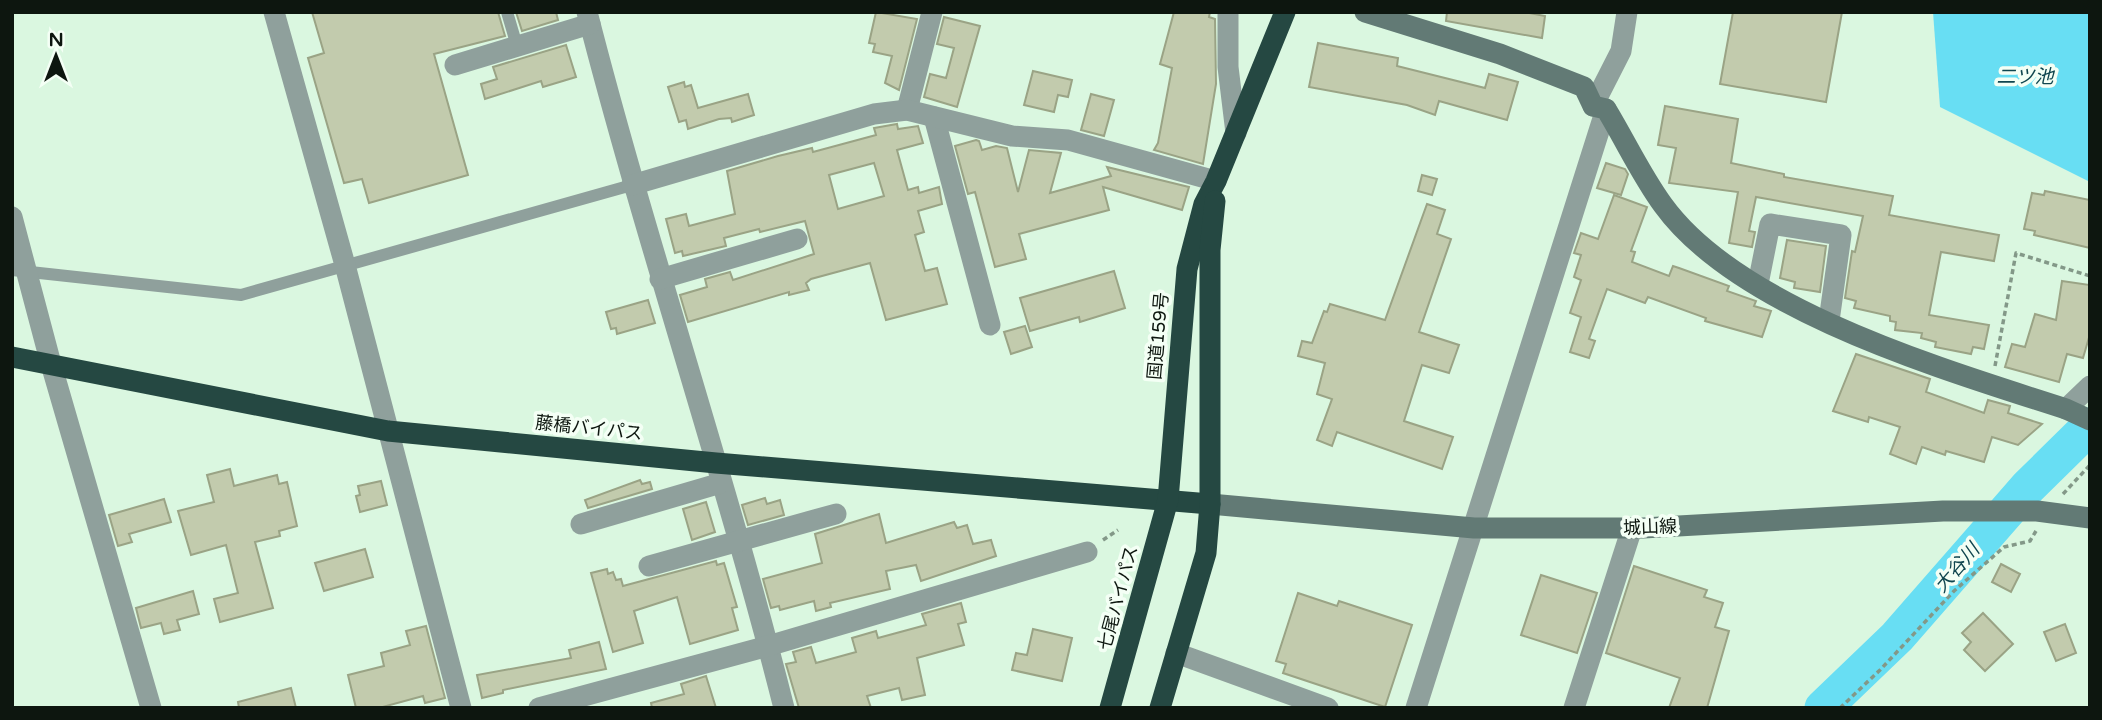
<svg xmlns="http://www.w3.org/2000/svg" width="2102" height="720" viewBox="0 0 2102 720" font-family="'Varela Round','Noto Sans JP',sans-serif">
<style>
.water{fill:#68def3}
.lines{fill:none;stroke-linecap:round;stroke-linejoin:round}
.river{stroke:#68def3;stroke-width:37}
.building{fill:#c2cbad;stroke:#9aa385;stroke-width:2;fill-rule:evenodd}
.path{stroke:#839888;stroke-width:3.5;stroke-dasharray:5 3.5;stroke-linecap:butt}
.lane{stroke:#8fa09c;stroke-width:12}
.street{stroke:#8fa09c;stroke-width:21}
.secondary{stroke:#627a75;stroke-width:21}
.highway{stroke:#254842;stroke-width:21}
.labels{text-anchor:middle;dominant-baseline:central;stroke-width:7;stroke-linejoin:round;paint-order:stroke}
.street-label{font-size:18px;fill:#0d160f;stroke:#f4fff5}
.water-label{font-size:19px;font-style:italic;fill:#10464f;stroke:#f4fff5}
</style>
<rect width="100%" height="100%" fill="#daf7e0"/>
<polygon class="water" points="1933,12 2090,12 2090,182 1940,107"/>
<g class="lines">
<polyline class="river" points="1823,708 1897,637 2028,487 2090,426"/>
</g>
<g class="building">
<polygon points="312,12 498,12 505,36 434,54 468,175 369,203 362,179 344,183 308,58 324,53"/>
<polygon points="516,12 556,12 558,20 522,31"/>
<polygon points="876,12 917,19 899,90 885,83 892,56 873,52 875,44 869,43"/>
<polygon points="1174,12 1210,12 1209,17 1215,19 1216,84 1203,164 1154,150 1158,143 1172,68 1160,64"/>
<polygon points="1447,12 1524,12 1545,16 1542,38 1446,21"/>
<polygon points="1733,12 1842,12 1826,102 1720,84"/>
<polygon points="944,17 980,26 957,107 924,97 930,74 946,78 954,48 937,44"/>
<polygon points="1318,43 1398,58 1397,66 1485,88 1489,74 1518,82 1507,120 1439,101 1435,115 1407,105 1309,87"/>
<polygon points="566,45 576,77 543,87 541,81 485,99 481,84 497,79 493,67"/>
<polygon points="1033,71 1072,80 1068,97 1058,95 1054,112 1024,105"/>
<polygon points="684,82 685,87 691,85 698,108 748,94 754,115 732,122 731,118 719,119 688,129 686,120 679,122 668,87"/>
<polygon points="1091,94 1114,100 1104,136 1081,130"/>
<polygon points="1665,106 1738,119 1731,163 1784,174 1784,177 1893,196 1889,215 1999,235 1994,261 1941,252 1929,315 1989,325 1984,349 1973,347 1971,354 1935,347 1936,342 1921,338 1922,333 1895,330 1896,322 1890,321 1890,316 1854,308 1856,301 1845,298 1852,251 1855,252 1863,216 1756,197 1749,231 1755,232 1752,247 1729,243 1738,192 1669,183 1676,148 1658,145"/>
<path d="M897 124 898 129 918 126 923 143 897 150 908 190 918 187 919 193 939 187 942 204 918 211 924 232 915 235 925 271 937 268 947 304 886 320 870 263 811 279 806 283 809 290 789 295V292L688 322 680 295 707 287 705 279 730 272 733 280 814 254 805 221 760 232 759 229 724 238 726 246 683 256 682 251 675 253 666 219 686 214 689 226 735 214 727 171 778 156 812 148 813 152 876 135 874 128ZM874 163 884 196 838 209 829 175Z"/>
<polygon points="976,140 979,141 982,150 996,146 1007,148 1018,192 1029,150 1061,153 1050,193 1111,176 1107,167 1189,187 1182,210 1103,187 1109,210 1019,234 1026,259 995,267 975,192 968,194 955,146"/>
<polygon points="1606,163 1625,169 1628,174 1621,195 1597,188"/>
<polygon points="1422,175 1437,179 1432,195 1418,191"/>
<polygon points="2045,191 2090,200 2090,248 2034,235 2035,231 2024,229 2032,193 2044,195"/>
<polygon points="1614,195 1647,207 1631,251 1635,252 1632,262 1669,276 1673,266 1679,268 1729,286 1727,291 1756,301 1754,306 1771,311 1762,337 1705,321 1706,318 1648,297 1645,303 1607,289 1589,339 1595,341 1589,358 1570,352 1581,317 1570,313 1581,280 1574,277 1581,255 1574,253 1581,233 1598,239"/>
<polygon points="1427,204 1445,210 1437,234 1451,239 1419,332 1459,345 1449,373 1422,365 1404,421 1453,437 1442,469 1337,432 1332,446 1317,440 1332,399 1317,394 1325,363 1298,356 1302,341 1312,343 1324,311 1327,312 1330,304 1385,320"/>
<polygon points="1787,240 1826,246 1820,292 1794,288 1795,282 1780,278"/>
<polygon points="1114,271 1125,308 1080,322 1079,317 1030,331 1020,298"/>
<polygon points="2062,281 2090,285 2090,334 2083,358 2067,354 2059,382 2005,367 2012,344 2025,347 2035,314 2056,320"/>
<polygon points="648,300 655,323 617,334 616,328 611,329 606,312"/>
<polygon points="1025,326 1032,347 1011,354 1004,332"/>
<polygon points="1856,354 1930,379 1926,392 1984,413 1988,400 2010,406 2008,413 2042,424 2018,445 1992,437 1984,462 1946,451 1945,455 1922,447 1916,464 1890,454 1900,427 1869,417 1868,422 1833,411"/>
<polygon points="230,469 234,486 277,475 279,484 287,482 297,526 279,531 280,536 255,542 273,608 220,622 214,599 238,593 226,545 191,555 178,511 214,502 207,475"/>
<polygon points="640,480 642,484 650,482 652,489 588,508 585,500"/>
<polygon points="381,481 387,505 360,512 356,496 360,495 358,486"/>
<polygon points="765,498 767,504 780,500 784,515 748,525 742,505"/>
<polygon points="164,499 171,522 129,534 132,542 118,546 109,515"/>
<polygon points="706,502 715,532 692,540 683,509"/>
<polygon points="879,514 886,543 954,522 957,528 967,525 973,544 991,540 996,556 921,581 916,565 886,571 890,589 830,603 831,607 816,611 814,601 780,610 779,606 771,608 763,579 822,563 815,534"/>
<polygon points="365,549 373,577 324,591 315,563"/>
<polygon points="716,561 717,565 724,563 737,607 732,608 738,630 690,644 677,597 634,611 643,643 613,652 591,573 607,569 608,574 613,572 616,580 621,579 623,586"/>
<polygon points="2001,564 2020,574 2011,592 1992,582"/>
<polygon points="1634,566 1707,590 1704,597 1723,603 1715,627 1729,631 1707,708 1669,708 1680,678 1606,653"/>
<polygon points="1541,575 1597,593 1577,653 1521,635"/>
<polygon points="193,591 199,614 177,620 180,630 164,634 161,623 141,628 136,608"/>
<polygon points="1298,593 1337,606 1339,601 1412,625 1385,707 1283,673 1286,664 1276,661"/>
<polygon points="961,603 966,622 958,624 964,645 917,658 925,695 902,700 899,688 867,696 871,708 799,708 786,664 796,662 793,652 811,647 816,663 856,652 852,638 876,631 878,638 926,625 922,614"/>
<polygon points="1983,613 2013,644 1985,671 1964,650 1971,642 1962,633"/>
<polygon points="2065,624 2076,653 2056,661 2044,632"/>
<polygon points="426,626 445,698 425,703 423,696 379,708 356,708 348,675 384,666 381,653 410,645 406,631"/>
<polygon points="1033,629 1072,638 1062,681 1012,670 1016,653 1027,655"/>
<polygon points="599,642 606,669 503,690 503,693 482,698 477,675 571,658 569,650"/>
<polygon points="706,676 716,708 652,708 651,703 684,694 681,684"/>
<polygon points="291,688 296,708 239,708 238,702"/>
</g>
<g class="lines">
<g class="path">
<polyline points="1995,366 2016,253 2090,276"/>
<polyline points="2063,494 2090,465"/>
<polyline points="1103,540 1118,530"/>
<polyline points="1840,708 1880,670 1954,591 2004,547 2030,541 2036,531"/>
</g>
<g class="lane">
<polyline points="507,12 517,46"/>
<polyline points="12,270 241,295 632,185"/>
</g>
<g class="street">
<polyline points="274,12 345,265 461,708"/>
<path d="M587 12C647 246 725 474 784 708"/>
<polyline points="1228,12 1228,67 1236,133"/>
<polyline points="455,65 590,24"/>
<polyline points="1593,106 1621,51 1627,12"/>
<polyline points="907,110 932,12"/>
<polyline points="934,117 990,325"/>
<polyline points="632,185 874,114 907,110 1012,136 1068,140 1216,181"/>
<polyline points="12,217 51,364 151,708"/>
<polyline points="660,279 797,239"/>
<polyline points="1758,284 1770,224 1841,235 1829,321"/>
<polyline points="2066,409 2090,386"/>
<polyline points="581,524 721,483"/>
<polyline points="649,566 836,514"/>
<polyline points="1176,653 1328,708"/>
<polyline points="539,708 768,646 1087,552"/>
<polyline points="1416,708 1606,109"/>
<polyline points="1574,708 1632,528"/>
</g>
<g class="secondary">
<path d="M1365 12 1500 54 1584 87 1593 106 1606 109C1625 140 1641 175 1663 205 1739 310 1946 370 2066 409L2090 420"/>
<polyline points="1210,504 1474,528 1643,528 1943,511 2037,511 2090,518"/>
</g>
<g class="highway">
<polyline points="12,357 388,431 716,463 1210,504"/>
<polyline points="1110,708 1168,500 1187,269 1204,204 1216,181 1285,12"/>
<polyline points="1160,708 1206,553 1210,504 1210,250 1215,201"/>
</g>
</g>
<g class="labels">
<g class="street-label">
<text transform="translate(1158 336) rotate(-85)">国道159号</text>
<text transform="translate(589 428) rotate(6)">藤橋バイパス</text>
<text transform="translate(1650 527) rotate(-2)">城山線</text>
<text transform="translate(1118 598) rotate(-75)">七尾バイパス</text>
</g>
<g class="water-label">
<text x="2025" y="77">二ツ池</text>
<text transform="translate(1957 568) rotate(-49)">大谷川</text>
</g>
</g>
<rect width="2102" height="720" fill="none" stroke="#0d160f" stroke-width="28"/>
<g transform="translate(56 56)" stroke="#f4fff5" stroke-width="5" paint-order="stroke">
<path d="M0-5L12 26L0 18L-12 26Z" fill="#0d160f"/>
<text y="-10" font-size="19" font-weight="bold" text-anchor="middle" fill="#0d160f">N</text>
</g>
</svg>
